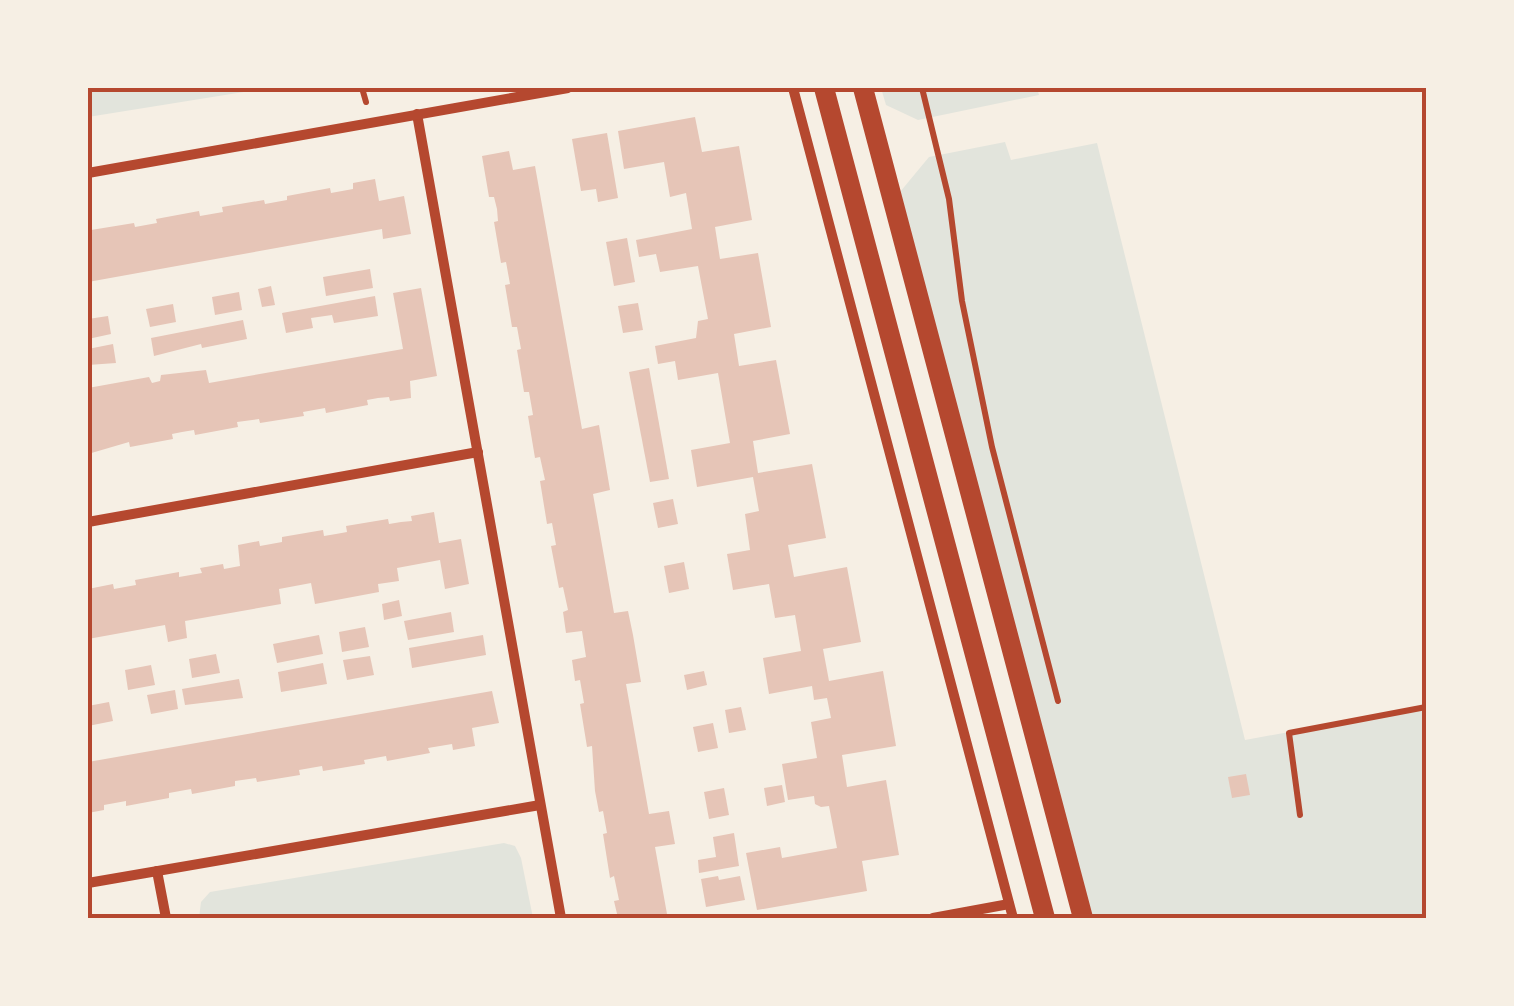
<svg xmlns="http://www.w3.org/2000/svg" width="1514" height="1006" viewBox="0 0 1514 1006" font-family="'IBM Plex Sans',sans-serif">
<style>
.green{fill:#e2e4dc}
.building{fill:#e6c5b7}
.lines{fill:none;stroke-linecap:round;stroke-linejoin:round}
.path{stroke:#b5482f;stroke-width:6}
.minor{stroke:#b5482f;stroke-width:10}
.secondary{stroke:#b5482f;stroke-width:20}
.neatline{fill:none;stroke:#b5482f;stroke-width:4}
</style>
<rect width="100%" height="100%" fill="#f6efe4"/>
<g class="green">
<polygon points="88,88 268,88 88,117"/>
<polygon points="881,88 1037,88 1039,95 918,120 886,105"/>
<polygon points="1005,142 1011,160 1097,143 1245,740 1426,707 1426,918 1092,918 900,192 929,157"/>
<polygon points="504,843 515,846 521,858 533,918 199,918 201,902 210,892"/>
</g>
<g class="building">
<polygon points="695,117 702,152 739,146 752,220 715,227 720,259 758,253 771,327 734,334 739,366 776,360 790,434 753,441 758,473 812,464 826,538 788,545 794,577 847,567 861,642 823,649 829,681 883,671 896,746 842,755 847,787 886,780 899,855 862,861 867,891 757,910 746,853 780,847 782,858 837,848 829,806 821,807 815,804 814,796 788,800 782,764 817,758 811,722 831,718 827,698 814,700 812,686 769,694 763,658 801,651 795,615 775,618 769,584 733,590 727,554 750,550 745,514 759,511 753,477 697,487 691,450 730,443 718,373 678,380 675,361 658,364 655,346 696,338 698,321 708,319 698,266 660,272 656,254 639,257 636,240 692,229 686,193 670,197 664,162 624,169 618,131"/>
<polygon points="607,133 618,198 598,202 596,189 581,191 572,139"/>
<polygon points="509,151 513,170 535,166 582,429 599,425 610,490 593,494 614,613 628,611 633,635 641,682 626,684 649,814 669,811 675,844 655,847 667,914 618,918 614,901 619,900 614,876 610,878 603,834 607,833 603,811 599,812 595,791 592,746 587,747 580,704 584,703 580,680 575,681 572,660 586,657 582,631 566,633 563,612 568,610 563,587 559,588 551,546 556,545 552,523 547,524 540,481 545,480 540,457 535,458 528,416 533,415 529,392 524,392 517,350 521,349 517,327 512,327 505,285 510,284 506,262 501,263 494,222 498,221 497,209 494,197 489,197 482,156"/>
<polygon points="375,179 379,201 404,196 411,234 383,239 382,229 88,282 88,236 92,235 91,230 134,223 135,227 157,223 156,219 199,211 200,216 223,212 222,207 264,200 265,204 287,200 287,196 330,188 331,193 353,189 353,183"/>
<polygon points="627,238 635,282 614,286 606,242"/>
<polygon points="370,269 373,288 326,296 323,277"/>
<polygon points="271,286 275,305 262,307 258,289"/>
<polygon points="421,288 437,376 410,381 411,398 390,401 389,397 378,398 367,400 368,405 326,413 325,408 303,412 304,416 260,423 259,419 237,422 238,427 195,435 194,430 182,432 172,434 173,439 130,447 129,442 88,454 88,388 149,377 152,383 160,381 161,375 206,370 209,383 403,349 393,293"/>
<polygon points="239,292 242,310 215,315 212,297"/>
<polygon points="375,296 378,316 334,323 332,315 311,318 313,328 286,333 282,313"/>
<polygon points="638,303 643,330 623,333 618,306"/>
<polygon points="173,304 176,322 150,327 146,309"/>
<polygon points="108,316 111,334 88,339 88,319"/>
<polygon points="243,320 247,339 202,348 201,344 154,356 151,338"/>
<polygon points="113,344 116,363 88,365 88,349"/>
<polygon points="649,368 669,479 650,482 629,372"/>
<polygon points="673,499 678,524 658,528 653,503"/>
<polygon points="434,512 439,543 461,539 469,584 445,589 440,560 397,568 399,581 378,584 379,592 315,604 311,583 279,589 281,604 185,621 187,638 168,642 165,625 88,639 88,589 113,584 114,589 136,585 135,580 179,572 179,577 202,573 200,568 223,564 224,569 240,566 238,545 259,541 260,546 282,542 282,537 323,530 324,536 336,534 347,532 346,526 388,519 389,524 401,522 412,521 411,516"/>
<polygon points="684,562 689,589 669,593 664,566"/>
<polygon points="399,600 402,616 384,620 382,604"/>
<polygon points="451,612 454,632 408,640 404,621"/>
<polygon points="365,627 369,647 342,652 339,632"/>
<polygon points="319,635 323,654 277,663 273,644"/>
<polygon points="483,635 486,655 412,668 409,648"/>
<polygon points="216,654 220,673 192,678 189,659"/>
<polygon points="370,656 374,675 347,680 343,660"/>
<polygon points="323,663 327,684 281,692 278,672"/>
<polygon points="151,665 155,685 128,690 125,670"/>
<polygon points="704,671 707,685 687,690 684,675"/>
<polygon points="239,679 243,698 185,705 182,689"/>
<polygon points="175,690 178,709 151,714 147,695"/>
<polygon points="492,691 499,723 472,728 475,746 453,750 452,744 428,748 430,753 387,761 386,756 364,760 365,764 323,771 322,766 299,770 300,775 257,782 256,778 235,781 235,786 192,794 191,789 169,793 169,798 126,806 126,801 104,805 104,810 88,813 88,762"/>
<polygon points="109,702 113,721 88,726 88,706"/>
<polygon points="741,707 746,730 729,733 725,710"/>
<polygon points="713,723 718,748 698,752 693,727"/>
<polygon points="1246,774 1250,795 1232,798 1228,777"/>
<polygon points="782,785 785,802 767,806 764,788"/>
<polygon points="724,788 729,815 709,819 704,792"/>
<polygon points="734,833 739,866 699,873 698,860 716,857 713,837"/>
<polygon points="718,876 719,880 740,876 745,900 706,907 701,879"/>
</g>
<g class="lines">
<g class="path">
<polyline points="362,88 366,102"/>
<polyline points="922,88 949,199 962,301 992,447 1058,701"/>
<polyline points="1300,815 1289,733 1426,707"/>
</g>
<g class="minor">
<polyline points="793,88 1013,918"/>
<polyline points="417,114 561,918"/>
<polyline points="88,173 568,88"/>
<polyline points="88,522 478,452"/>
<polyline points="157,871 166,918"/>
<polyline points="88,883 540,805"/>
<polyline points="933,918 1009,904"/>
</g>
<g class="secondary">
<polyline points="824,88 1045,918"/>
<polyline points="863,88 1083,918"/>
</g>
</g>
<rect width="1514" height="1006" fill="none" stroke="#f6efe4" stroke-width="180"/>
<rect x="90" y="90" width="1334" height="826" class="neatline"/>
</svg>
